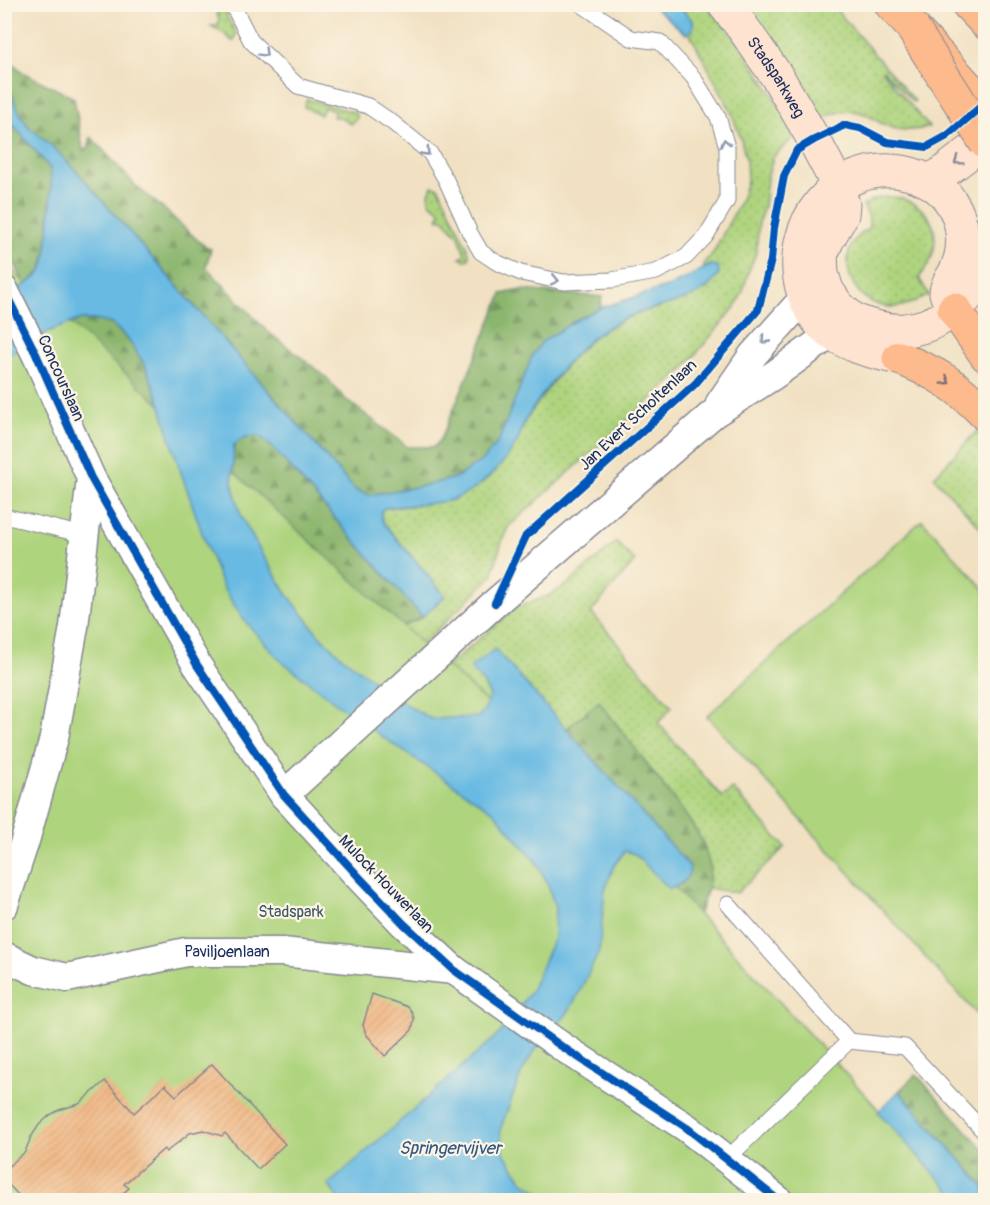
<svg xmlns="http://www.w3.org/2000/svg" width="990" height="1205" viewBox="0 0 990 1205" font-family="Pangolin,sans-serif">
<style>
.grass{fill:url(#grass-dots);stroke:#65826e;stroke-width:1.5}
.forest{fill:url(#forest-firs);stroke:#537266;stroke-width:1.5}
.park{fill:#afd47e;stroke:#65826e;stroke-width:1.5}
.water{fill:#67bae3;stroke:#4174a0;stroke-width:1.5}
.building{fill:url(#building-hatch)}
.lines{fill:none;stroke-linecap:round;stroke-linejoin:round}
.lane-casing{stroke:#868890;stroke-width:17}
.street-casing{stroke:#868890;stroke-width:31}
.secondary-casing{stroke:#868890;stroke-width:35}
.highway-casing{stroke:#868890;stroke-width:35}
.lane{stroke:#fff;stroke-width:15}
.street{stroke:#fff;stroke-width:28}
.secondary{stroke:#fee3d1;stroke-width:33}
.highway{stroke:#fcba8d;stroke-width:33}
.highway-bridge-casing{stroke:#868890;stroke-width:35;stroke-linecap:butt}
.highway-bridge{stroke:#fcba8d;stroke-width:33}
.cycleway-casing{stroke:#fcf5e5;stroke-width:11}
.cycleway{stroke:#0057b8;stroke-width:8}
.oneway{stroke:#8d97ae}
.oneway2{stroke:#8c8998}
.oneway3{stroke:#806e73}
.labels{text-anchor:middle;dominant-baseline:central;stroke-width:4.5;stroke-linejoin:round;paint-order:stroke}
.street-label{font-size:16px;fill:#1b2f5e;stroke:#fcf5e5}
.park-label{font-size:16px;fill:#405866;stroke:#fcf5e5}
.water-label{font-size:18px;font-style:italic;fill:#325986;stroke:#fcf5e5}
</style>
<defs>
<pattern id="grass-dots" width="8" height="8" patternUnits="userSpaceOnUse" patternTransform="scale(1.5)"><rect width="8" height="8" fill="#afd47e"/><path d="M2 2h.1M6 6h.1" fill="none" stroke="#96b66f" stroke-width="1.8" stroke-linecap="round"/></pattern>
<pattern id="forest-firs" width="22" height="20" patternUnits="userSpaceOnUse" patternTransform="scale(1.5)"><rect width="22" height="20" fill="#8bb66d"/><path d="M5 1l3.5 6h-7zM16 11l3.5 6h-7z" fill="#71945d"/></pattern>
<pattern id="building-hatch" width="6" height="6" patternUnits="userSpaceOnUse" patternTransform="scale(1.5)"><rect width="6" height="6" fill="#f0b37d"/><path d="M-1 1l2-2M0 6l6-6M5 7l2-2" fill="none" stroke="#cd9a6e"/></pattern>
</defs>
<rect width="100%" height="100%" fill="#fcf5e5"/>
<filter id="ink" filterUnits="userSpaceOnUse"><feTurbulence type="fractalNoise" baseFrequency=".0167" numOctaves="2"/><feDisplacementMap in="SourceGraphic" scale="12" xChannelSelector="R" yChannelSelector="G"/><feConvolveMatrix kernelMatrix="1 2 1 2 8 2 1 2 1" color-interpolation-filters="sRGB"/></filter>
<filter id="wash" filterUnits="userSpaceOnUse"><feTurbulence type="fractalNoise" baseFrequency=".008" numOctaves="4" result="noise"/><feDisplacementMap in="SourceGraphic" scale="24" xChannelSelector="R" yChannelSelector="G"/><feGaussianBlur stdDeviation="1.35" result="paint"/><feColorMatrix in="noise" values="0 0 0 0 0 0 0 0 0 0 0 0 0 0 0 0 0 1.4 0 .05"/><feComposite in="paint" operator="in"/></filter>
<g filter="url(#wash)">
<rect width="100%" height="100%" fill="#f1e1c2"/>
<g class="grass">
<polygon points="214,5 221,5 236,33 234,41 232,41 225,34 211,26 217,26 219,20"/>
<polygon points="678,5 706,5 737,40 798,133 773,157 767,179 764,206 759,221 756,253 748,273 743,291 736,306 680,373 508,527 501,544 492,576 394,672 341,656 422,617 445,596 382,521 381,511 384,508 410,506 518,440 525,421 547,390 574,356 596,335 622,320 643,312 672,303 707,289 719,273 711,265 704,268 704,263 713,253 741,200 747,181 746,160 741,139 731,111 689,32 693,29 693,21"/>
<path d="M737 5H832L915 101 913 102 883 70 882 71 929 127C912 132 895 131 879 122 869 116 861 110 849 111 838 111 827 116 818 121Z"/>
<polygon points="307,99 353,112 357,115 357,118 351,124 339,117 333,117 335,112 324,107 321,115 304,107"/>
<polygon points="432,186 438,187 441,192 467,247 469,253 469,259 465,260 460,258 465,255 459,236 442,218 438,219 440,213 439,209 431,204 429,201 429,194"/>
<path d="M883 197C913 195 940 216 934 249 932 260 926 269 919 278L929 295C918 300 906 307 893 307 861 308 838 273 852 244 856 237 863 232 869 227V217L863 206 872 200Z"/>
<polygon points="977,431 985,442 985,533 934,477"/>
<polygon points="616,542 635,561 591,612 672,707 658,723 722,797 733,789 785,847 737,893 708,888 710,866 701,840 685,814 599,702 566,729 495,649 484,684 490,696 485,709 412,697 515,608 548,596 567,585"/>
</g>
<g class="forest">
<polygon points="4,56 24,73 74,98 83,150 88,149 91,137 137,187 164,209 202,244 211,249 206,267 266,330 326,377 344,398 408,447 434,447 441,439 502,294 521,290 602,297 600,308 578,319 543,341 533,354 498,443 484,459 457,477 429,485 369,495 355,490 79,174 55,149 29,127 20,114 5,79"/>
<polygon points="4,115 50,168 52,179 47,248 42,270 26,285 5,246"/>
<path d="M79 320C89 320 101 320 111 324 115 325 118 330 121 333 153 362 165 423 178 464L50 331Z"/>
<polygon points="259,436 272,447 422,617 341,656 232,482 234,445 245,437"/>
<polygon points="599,701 685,814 702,840 710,866 708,888 699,913 681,946 566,1015 690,867 566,729"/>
<polygon points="916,1074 985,1151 985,1188 899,1091"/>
</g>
<g class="park">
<polygon points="4,263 590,796 962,1200 5,1200"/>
<polygon points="922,520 985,590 985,1023 707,716"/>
</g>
<g class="water">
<polygon points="652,5 678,5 693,21 693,29 686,34"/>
<path d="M4 79 20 114 29 127 55 149 79 174 355 490 369 495 429 485 457 477 484 459 498 442 533 354 543 341 578 319 600 308 670 286 711 265 718 266 719 273C706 299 671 303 645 311 628 316 610 325 596 335 572 353 542 393 526 419 522 426 521 433 518 440 506 464 477 492 452 500 446 502 439 502 433 503 417 505 400 506 384 508L381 512 382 521 445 596 422 617 272 447 259 436 245 437 234 445 232 482 241 516 261 552 288 595 319 635 341 656 407 705 431 719 478 717 485 709 490 696 484 684 470 668 495 649 690 867C689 880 681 885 669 889L635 854 625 851 614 866 605 889 599 952 577 997 566 1015 533 1053 521 1074 500 1130 504 1153 522 1180 548 1199 554 1200H340L328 1185 500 1033 531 991 554 938 555 907 547 882 536 862 494 812 381 736 345 710 280 660 243 619 223 588 208 550 178 464 158 397 146 367 129 340 112 324 94 320H79L50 331 12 353 5 355V296C15 291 36 280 42 270 49 257 53 183 50 168L5 115Z"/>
<polygon points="899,1091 985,1188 985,1200 958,1200 878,1112"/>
</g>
<g id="blocks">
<g class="building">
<polygon points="372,994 408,1007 412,1012 414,1019 412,1030 385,1056 366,1034 363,1025"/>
<polygon points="212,1064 285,1144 258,1169 225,1133 222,1136 203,1130 190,1133 166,1152 164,1149 124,1184 129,1188 115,1200 23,1200 4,1180 4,1170 25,1152 31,1137 39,1125 50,1115 59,1110 79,1104 105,1081 134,1113 165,1085 176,1096"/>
</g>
</g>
</g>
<g filter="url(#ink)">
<use href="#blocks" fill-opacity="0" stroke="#868890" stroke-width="1.5"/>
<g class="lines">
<g class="lane-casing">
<g id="lane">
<polyline points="232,4 251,41 298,86 368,106 393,123 430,153 446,180 470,233 481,252 496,262 521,273 564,282 612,280 656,272 686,257 706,236 727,201 727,147 718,117 693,77 660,42 631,38 581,4"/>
<polyline points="4,516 84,535"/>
<polyline points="728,904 849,1041 905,1047 986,1134"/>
<polyline points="727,1159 849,1041"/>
</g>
</g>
<g class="street-casing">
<g id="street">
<polyline points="4,290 37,356 91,478 197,665 284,795 360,878 404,924 454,970 561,1046 687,1128 778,1200"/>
<polyline points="720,403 753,355 805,297"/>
<polyline points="284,795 495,603 713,414 774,375 832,333"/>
<polyline points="4,905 25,841 54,738 74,627 91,478"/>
<path id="s1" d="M4 956 33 970 67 978 186 952H282L454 970"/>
</g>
</g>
<g class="secondary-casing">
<g id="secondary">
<path id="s2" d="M724 4 741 25 778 78 814 140 833 176 843 204 842 215 828 239 821 255 822 274 827 290 837 305 854 320 832 333"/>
<polyline points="929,181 940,175 986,140"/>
<path d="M854 320C888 334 917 335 948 314 956 308 966 299 971 291 979 278 982 265 986 251"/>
<path d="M899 358C871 352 842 345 821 324 811 314 806 301 802 288 785 225 836 161 902 172 922 176 940 185 951 202 964 221 966 248 957 268 954 276 946 284 946 293 947 298 952 305 954 309"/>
</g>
</g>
<g class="highway-casing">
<g id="highway">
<polyline points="891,4 986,107"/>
<polyline points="968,4 986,23"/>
<polyline points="954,309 986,355"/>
<path d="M899 358C937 373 957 385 986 415"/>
</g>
</g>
<use href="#lane" class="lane"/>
<use href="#street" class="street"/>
<use href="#secondary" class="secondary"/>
<use href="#highway" class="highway"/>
<g class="highway-bridge-casing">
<polyline id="highway-bridge" points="913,29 986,143"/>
</g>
<use href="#highway-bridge" class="highway-bridge"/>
<g class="cycleway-casing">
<g id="cycleway">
<polyline points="4,290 37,356 91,478 197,665 284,795 360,878 404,924 454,970 561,1046 687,1128 778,1200"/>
<polyline points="495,603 526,536 695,384 758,310 771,260 774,228 784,176 797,150 814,140 845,125 860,128 887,142 927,147 947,136 986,102"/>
</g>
</g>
<use href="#cycleway" class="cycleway"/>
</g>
<defs><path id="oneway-chevron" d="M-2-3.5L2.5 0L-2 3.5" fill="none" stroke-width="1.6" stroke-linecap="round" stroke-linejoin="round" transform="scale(1.5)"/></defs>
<g class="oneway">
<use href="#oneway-chevron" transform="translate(264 53) rotate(45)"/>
<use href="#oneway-chevron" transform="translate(725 143) rotate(-102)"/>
<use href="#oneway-chevron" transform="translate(426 152) rotate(46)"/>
<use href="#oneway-chevron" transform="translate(555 280) rotate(12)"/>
<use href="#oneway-chevron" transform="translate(765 340) rotate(132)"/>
</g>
<use class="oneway2" href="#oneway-chevron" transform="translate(958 161) rotate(143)"/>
<use class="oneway3" href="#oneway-chevron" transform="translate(946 381) rotate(33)"/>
</g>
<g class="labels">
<g class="street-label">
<text stroke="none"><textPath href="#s2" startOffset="90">Stadsparkweg</textPath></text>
<text transform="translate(61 378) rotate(66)">Concourslaan</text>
<text transform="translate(638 415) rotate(-43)">Jan Evert Scholtenlaan</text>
<text transform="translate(386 884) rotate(46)">Mulock Houwerlaan</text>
<text stroke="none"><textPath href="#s1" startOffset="230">Paviljoenlaan</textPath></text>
</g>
<g class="park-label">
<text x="291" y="912">Stadspark</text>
</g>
<g class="water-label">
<text x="450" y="1148">Springervijver</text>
</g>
</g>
<rect width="990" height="1205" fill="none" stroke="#fcf5e5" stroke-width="24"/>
</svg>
